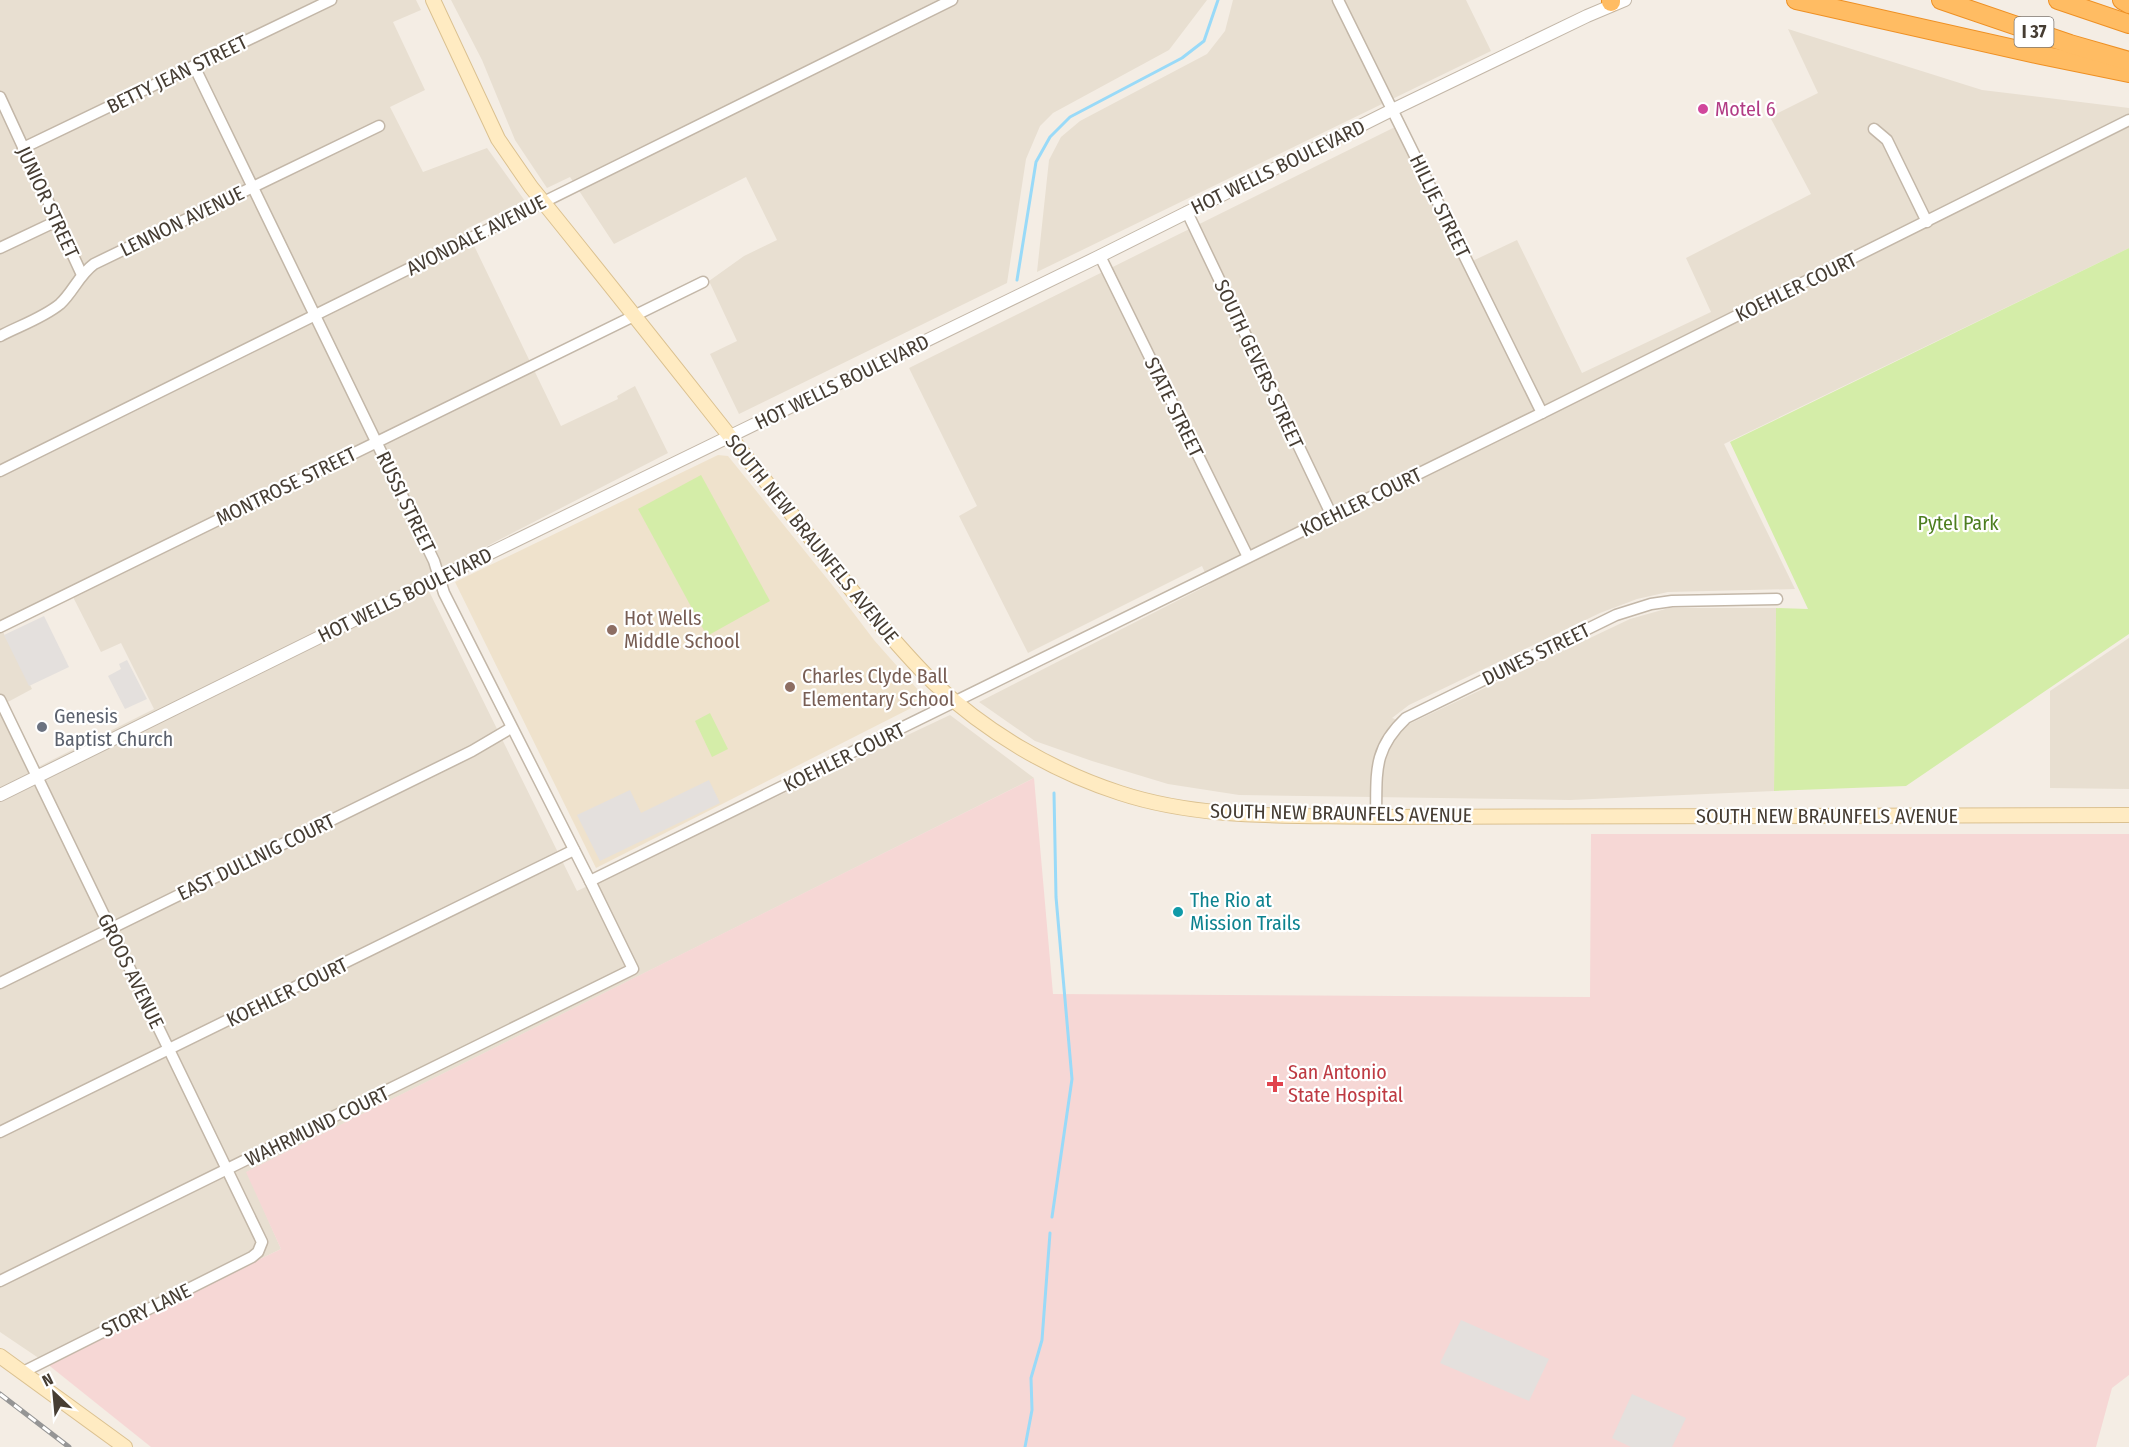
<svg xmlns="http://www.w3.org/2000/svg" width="2129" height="1447" viewBox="0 0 2129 1447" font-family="'Fira Sans Condensed',sans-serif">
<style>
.residential{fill:#e8dfd1;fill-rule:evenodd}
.education{fill:#efe2cc}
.medical{fill:#f6d7d5}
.green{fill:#d4eda8}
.parking{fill:#e4e0dd}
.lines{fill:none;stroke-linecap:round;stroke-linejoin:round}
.stream{stroke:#99daf8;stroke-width:3}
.minor-casing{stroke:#c3b7a8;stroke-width:13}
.tertiary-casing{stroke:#c3b7a8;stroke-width:14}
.secondary-casing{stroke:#dbc190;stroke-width:16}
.motorway-casing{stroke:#ee9024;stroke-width:20}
.minor{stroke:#fff;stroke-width:10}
.tertiary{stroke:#fff;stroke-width:12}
.secondary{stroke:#ffebc2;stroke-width:14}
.motorway{stroke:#ffbc63;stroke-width:18}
.rail-casing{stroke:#959595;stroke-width:5}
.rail{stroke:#fff;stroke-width:3;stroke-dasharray:9;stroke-linecap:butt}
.hotel-dot{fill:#d1479c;stroke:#fff;stroke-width:2}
.education-dot{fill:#8d6e63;stroke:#fff;stroke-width:2}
.worship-dot{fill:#6b7280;stroke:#fff;stroke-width:2}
.culture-dot{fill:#0f9aa8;stroke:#fff;stroke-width:2}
.health-dot{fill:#e0444e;stroke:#fff;stroke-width:2}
.labels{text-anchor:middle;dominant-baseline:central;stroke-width:4.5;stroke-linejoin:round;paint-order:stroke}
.shield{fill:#fff;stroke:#7e7770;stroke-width:1.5}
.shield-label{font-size:18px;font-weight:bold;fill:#463d33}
.street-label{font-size:20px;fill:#463d33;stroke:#fff}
.hotel-label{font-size:20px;fill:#b23c85;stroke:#fff;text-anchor:start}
.park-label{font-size:20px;fill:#4d7e20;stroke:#fff}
.education-label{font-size:20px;fill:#785e54;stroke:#fff;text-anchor:start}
.worship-label{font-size:20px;fill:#5b616d;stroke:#fff;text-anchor:start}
.culture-label{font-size:20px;fill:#0d838f;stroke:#fff;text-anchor:start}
.health-label{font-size:20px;fill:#be3a42;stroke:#fff;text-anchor:start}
</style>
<rect width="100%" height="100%" fill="#f4ede4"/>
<g class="residential">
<path d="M0 0H416L421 10 393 22 425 90 390 107 423 172 487 148 525 201 466 229 561 426 618 399 617 396 635 386 668 453 423 579 577 891 950 715 1034 778 247 1172 281 1249 46 1363 0 1332ZM73 597 101 652 121 643 154 709 38 767 6 703 32 689 3 632Z"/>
<polygon points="451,0 1207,0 1169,50 1053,113 1040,126 1026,159 1007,283 739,414 710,354 737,341 709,281 744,256 777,240 746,177 614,244 570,177 547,188 515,140 482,60"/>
<polygon points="1233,0 1466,0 1491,51 1037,272 1049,160 1061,137 1080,121 1207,54 1225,31"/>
<polygon points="1788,29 1982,90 2129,108 2129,248 1724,444 1795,589 1668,592 1637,599 1600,613 1409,705 1392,718 1409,724 1630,619 1669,608 1776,608 1774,791 1570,800 1239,795 1168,784 1092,761 1035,741 979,702 1210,584 1202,566 1028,653 959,516 977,506 909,368 1395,127 1464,265 1517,240 1582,373 1711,312 1686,258 1811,194 1770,117 1818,93"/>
<polygon points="2129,638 2129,789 2050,788 2050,691"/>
</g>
<polygon class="education" points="718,455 728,456 833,586 874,640 927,700 596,868 455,582"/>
<polygon class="medical" points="1034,778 1053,994 1590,997 1591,834 2129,834 2129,1375 2112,1388 2096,1447 151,1447 46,1363 281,1249 246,1172"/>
<g class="green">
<polygon points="2129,248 2129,634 1906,786 1774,791 1776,608 1808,609 1730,442"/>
<polygon points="701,475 770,601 707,636 638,509"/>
<polygon points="710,713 728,749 712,757 695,721"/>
</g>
<g class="parking">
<polygon points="44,616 69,667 29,686 4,635"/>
<polygon points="127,660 147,699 125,709 108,676 121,669 119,664"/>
<polygon points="709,780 720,803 600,861 577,815 630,790 641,813"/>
<polygon points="1461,1320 1549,1359 1529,1401 1440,1363"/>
<polygon points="1632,1394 1686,1418 1672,1447 1631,1447 1612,1438"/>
</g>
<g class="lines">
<g class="stream">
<polyline points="1017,280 1036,162 1050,137 1070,117 1182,58 1204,41 1218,0"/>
<polyline points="1052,1217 1072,1079 1056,897 1054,793"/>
<polyline points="1025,1447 1032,1410 1031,1378 1042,1340 1050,1233"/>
</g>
<g class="minor-casing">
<g id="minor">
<polyline points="1338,0 1542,413"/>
<polyline points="0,97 82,275"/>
<polyline points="1874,129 1887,140 1927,222"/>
<polyline points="23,148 331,0"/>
<polyline points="1187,212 1332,516"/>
<polyline points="0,248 57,221"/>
<polyline points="1100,256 1248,557"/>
<path d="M0 336C19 326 43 318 60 304 73 292 79 275 94 264L379 126"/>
<polyline points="0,471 952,0"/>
<polyline points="0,627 703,282"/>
<polyline points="0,700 262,1242 258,1252 252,1257 23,1372"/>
<path d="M1376 817C1377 773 1372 750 1406 718L1616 615 1651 604 1672 601 1777 599"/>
<polyline points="590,881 1542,413 2129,120"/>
<polyline points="0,983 472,751 511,728"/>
<polyline points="0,1132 574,850"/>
<polyline points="0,1281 633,969 590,881 444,593 434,561 194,66"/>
</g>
</g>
<g class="tertiary-casing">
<polyline id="tertiary" points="0,795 439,578 1100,256 1392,110 1587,16 1625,0"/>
</g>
<g class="secondary-casing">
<g id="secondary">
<path d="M433 0 491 124 498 139 531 187C605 278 678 371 751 463 790 511 827 560 866 608 888 633 909 659 934 683 986 732 1052 771 1120 793 1202 820 1291 815 1376 817L2129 815"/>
<polyline points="0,1356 125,1447"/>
</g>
</g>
<g class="motorway-casing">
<g id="motorway">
<polyline points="1796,0 2041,55 2129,73"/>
<polyline points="1941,0 2070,44 2129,61"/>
<polyline points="2058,0 2129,24"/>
<polyline points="2122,0 2129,4"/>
<polyline points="1611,2 1611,0"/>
</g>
</g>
<use href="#minor" class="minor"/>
<use href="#tertiary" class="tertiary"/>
<use href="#secondary" class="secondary"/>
<use href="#motorway" class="motorway"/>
<g class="rail-casing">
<polyline id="rail" points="0,1394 69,1447"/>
</g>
<use href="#rail" class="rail"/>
</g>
<circle class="hotel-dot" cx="1703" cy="109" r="6"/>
<g class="education-dot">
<circle cx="612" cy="630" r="6"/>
<circle cx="790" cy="687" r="6"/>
</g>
<circle class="worship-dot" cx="42" cy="727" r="6"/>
<circle class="culture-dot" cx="1178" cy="912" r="6"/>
<path class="health-dot" d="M1272 1075h6v6h6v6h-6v6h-6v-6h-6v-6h6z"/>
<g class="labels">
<rect class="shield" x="2014.5" y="17" width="39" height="30" rx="4.5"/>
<g class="shield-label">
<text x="2034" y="32">I 37</text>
</g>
<g class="street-label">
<text transform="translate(177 74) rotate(-26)">BETTY JEAN STREET</text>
<text transform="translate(1278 167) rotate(-26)">HOT WELLS BOULEVARD</text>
<text transform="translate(48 202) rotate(65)">JUNIOR STREET</text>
<text transform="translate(1440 206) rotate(64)">HILLJE STREET</text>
<text transform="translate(182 221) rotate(-26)">LENNON AVENUE</text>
<text transform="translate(476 235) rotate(-27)">AVONDALE AVENUE</text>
<text transform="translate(1796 287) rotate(-26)">KOEHLER COURT</text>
<text transform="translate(1259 364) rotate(65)">SOUTH GEVERS STREET</text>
<text transform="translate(842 382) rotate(-26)">HOT WELLS BOULEVARD</text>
<text transform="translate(1174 407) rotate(64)">STATE STREET</text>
<text transform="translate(286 486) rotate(-26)">MONTROSE STREET</text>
<text transform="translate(406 502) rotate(64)">RUSSI STREET</text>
<text transform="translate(1361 502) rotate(-26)">KOEHLER COURT</text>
<text transform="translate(812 539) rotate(51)">SOUTH NEW BRAUNFELS AVENUE</text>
<text transform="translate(405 595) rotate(-26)">HOT WELLS BOULEVARD</text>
<text transform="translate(1536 654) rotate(-26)">DUNES STREET</text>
<text transform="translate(844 757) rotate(-26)">KOEHLER COURT</text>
<text transform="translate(1341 813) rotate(1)">SOUTH NEW BRAUNFELS AVENUE</text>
<text x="1827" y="816">SOUTH NEW BRAUNFELS AVENUE</text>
<text transform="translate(256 857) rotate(-26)">EAST DULLNIG COURT</text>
<text transform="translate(131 971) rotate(64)">GROOS AVENUE</text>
<text transform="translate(287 992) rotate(-26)">KOEHLER COURT</text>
<text transform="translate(317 1126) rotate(-26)">WAHRMUND COURT</text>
<text transform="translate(146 1310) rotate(-26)">STORY LANE</text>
</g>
<g class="hotel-label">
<text x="1715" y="109">Motel 6</text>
</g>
<g class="park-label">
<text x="1958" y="523">Pytel Park</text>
</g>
<g class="education-label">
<text x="624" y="618">Hot Wells<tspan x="624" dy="23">Middle School</tspan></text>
<text x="802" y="676">Charles Clyde Ball<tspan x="802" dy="23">Elementary School</tspan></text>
</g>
<g class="worship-label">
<text x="54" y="716">Genesis<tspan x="54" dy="23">Baptist Church</tspan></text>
</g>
<g class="culture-label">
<text x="1190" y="900">The Rio at<tspan x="1190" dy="23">Mission Trails</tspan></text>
</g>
<g class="health-label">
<text x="1288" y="1072">San Antonio<tspan x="1288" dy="23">State Hospital</tspan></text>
</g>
</g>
<g transform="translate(54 1393) rotate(334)" stroke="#ffffff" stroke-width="4.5" paint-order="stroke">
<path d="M0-4.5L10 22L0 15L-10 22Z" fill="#463d33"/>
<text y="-9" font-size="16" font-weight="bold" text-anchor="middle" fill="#463d33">N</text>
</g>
</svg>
